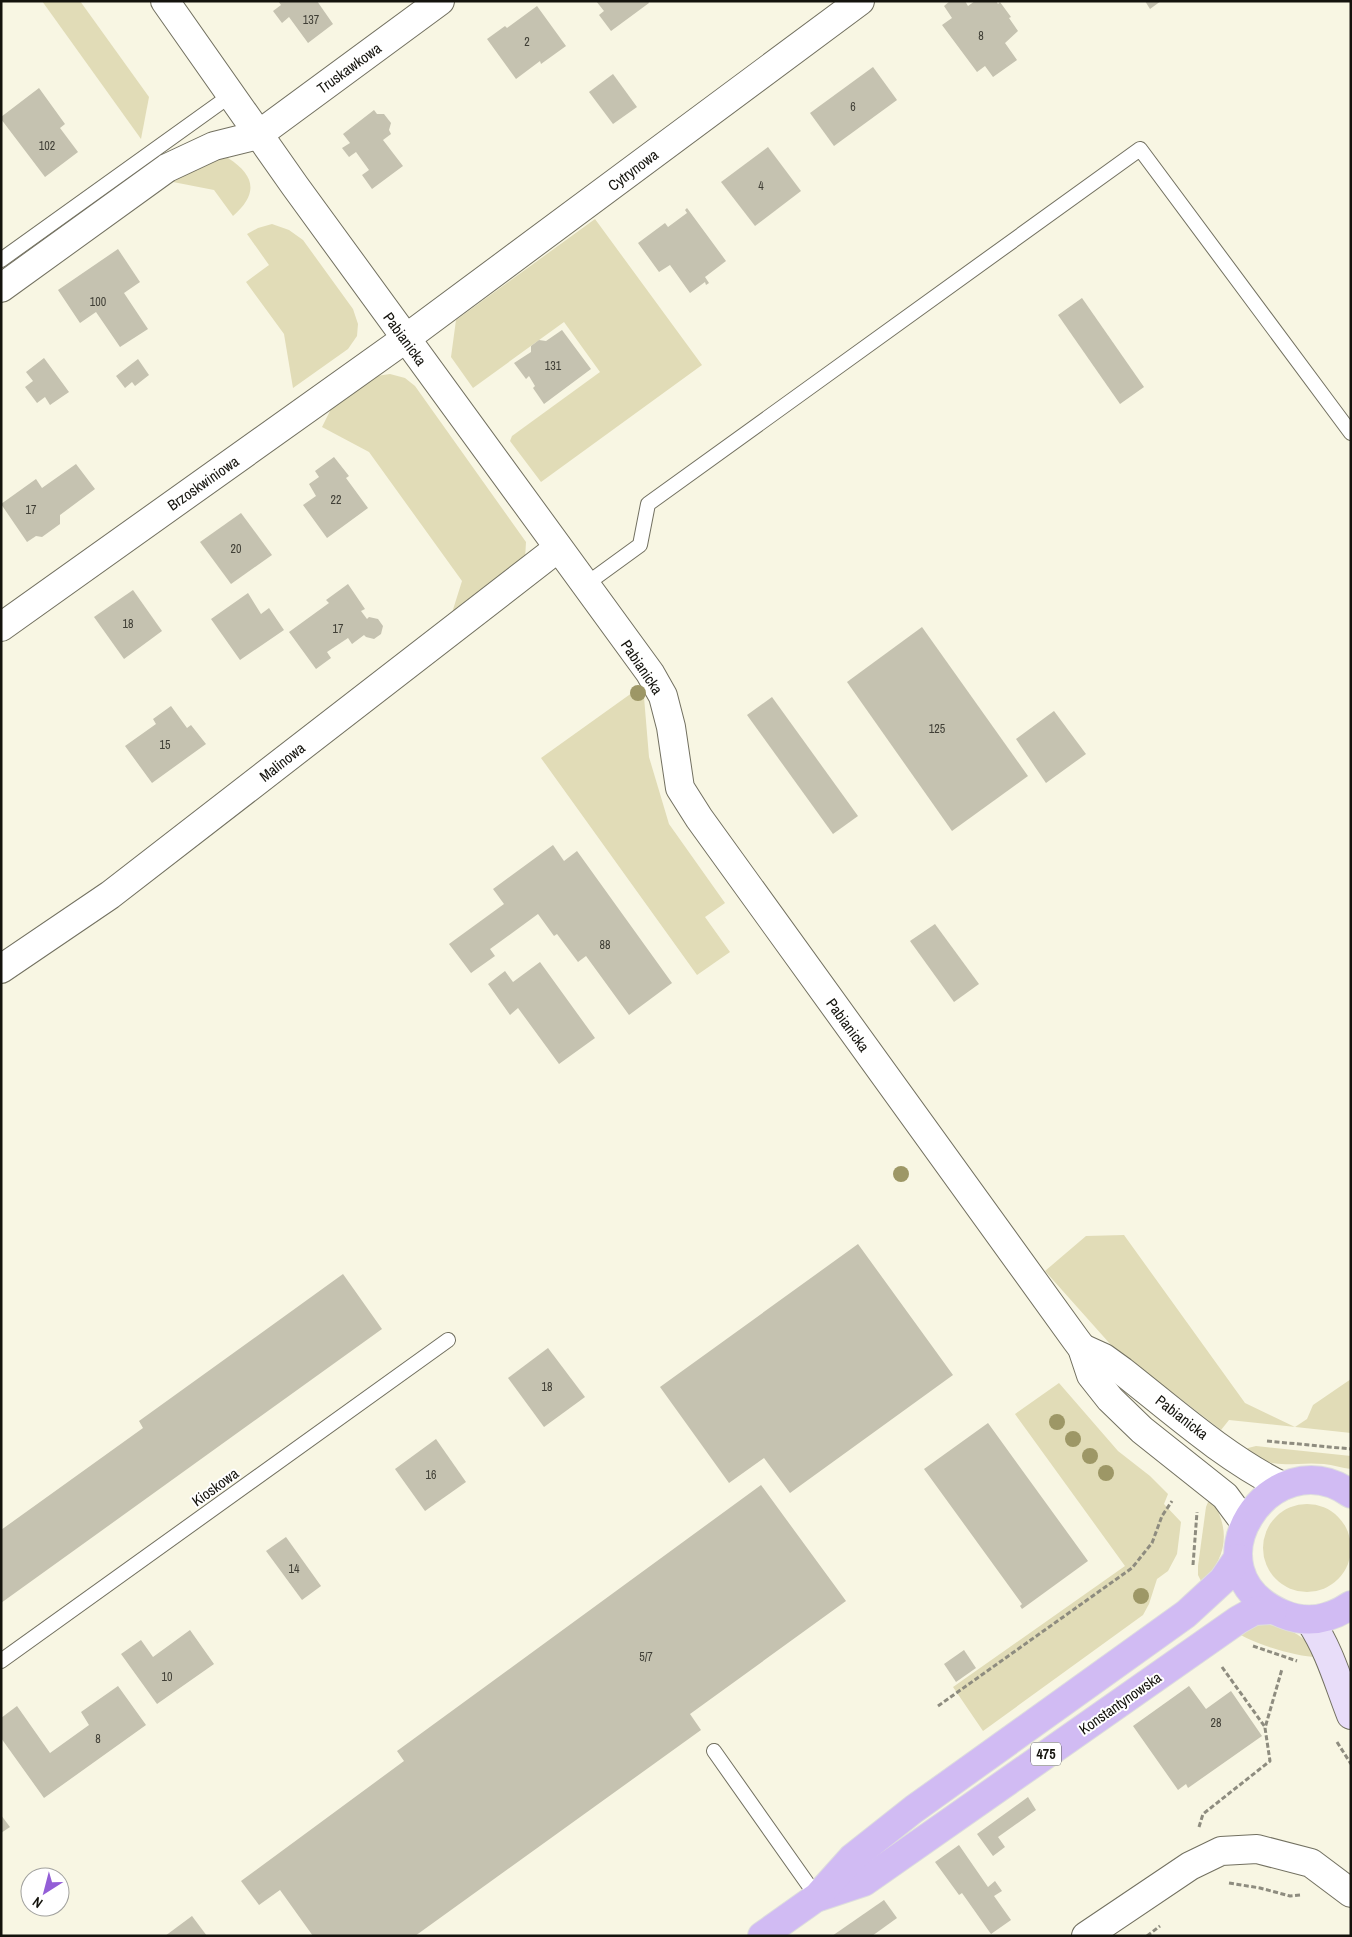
<svg xmlns="http://www.w3.org/2000/svg" width="1352" height="1937" viewBox="0 0 1352 1937" font-family="'Archivo Narrow',sans-serif">
<style>
.green{fill:#e1dcb7}
.building{fill:#c5c2b0}
.lines{fill:none;stroke-linecap:round;stroke-linejoin:round}
.lane-casing{stroke:#727060;stroke-width:16}
.street-casing{stroke:#727060;stroke-width:30}
.secondary-casing{stroke:#727060;stroke-width:30}
.primary-casing{stroke:#dededd;stroke-width:30}
.path{stroke:#8e8c7f;stroke-width:3;stroke-dasharray:5 2.5;stroke-linecap:butt}
.lane{stroke:#fff;stroke-width:14}
.street{stroke:#fff;stroke-width:28}
.secondary{stroke:#e8ddf9;stroke-width:28}
.primary{stroke:#d1bbf3;stroke-width:28}
.tree{fill:#9d9766}
.labels{text-anchor:middle;dominant-baseline:central;stroke-width:4;stroke-linejoin:round;paint-order:stroke}
.number-label{font-size:12px;fill:#403f36}
.shield{fill:#fff;stroke:#5a5a56;stroke-width:1}
.shield-label{font-size:14px;font-weight:bold;fill:#14130d}
.street-label{font-size:15px;fill:#14130d;stroke:#fff}
</style>
<rect width="100%" height="100%" fill="#f8f6e3"/>
<g class="green">
<polygon points="42,1 80,1 149,97 141,139"/>
<path d="M228 158C256 176 258 194 233 216L214 190 173 182 206 159Z"/>
<polygon points="595,219 702,365 541,482 510,441 512,436 600,372 564,322 473,388 451,357 456,320"/>
<polygon points="272,224 289,230 303,240 353,309 358,324 357,336 348,349 293,388 284,334 246,282 269,265 247,234 258,228"/>
<polygon points="390,374 405,378 415,386 526,542 525,559 451,616 462,581 369,452 322,427 334,403 370,377"/>
<polygon points="643,685 649,757 669,824 725,903 705,917 730,952 697,975 541,758"/>
<polygon points="1124,1235 1245,1403 1295,1427 1307,1419 1313,1405 1351,1379 1351,1433 1229,1420 1221,1430 1111,1345 1045,1271 1086,1236"/>
<polygon points="1059,1383 1118,1451 1150,1476 1168,1494 1164,1504 1181,1522 1177,1554 1168,1571 1157,1579 1149,1604 1143,1615 983,1731 953,1687 1125,1566 1015,1414"/>
<path d="M1256 1446 1351 1456V1469C1342 1468 1333 1465 1324 1464 1291 1461 1276 1472 1245 1451L1248 1448Z"/>
<path d="M1210 1497C1231 1528 1228 1556 1202 1583L1198 1575V1566L1206 1507Z"/>
<circle cx="1307" cy="1548" r="44"/>
<path d="M1258 1624C1285 1625 1304 1633 1318 1657 1301 1658 1249 1643 1237 1632Z"/>
</g>
<g class="building">
<polygon points="278,1 317,1 333,24 308,43 289,17 282,23 273,11 281,5"/>
<polygon points="596,1 648,1 649,3 611,31 599,15 604,11"/>
<polygon points="950,1 965,1 968,6 975,1 996,1 998,4 1000,2 1011,17 1009,18 1018,31 1005,43 1017,60 993,77 985,66 977,72 942,25 952,18 944,6"/>
<polygon points="1145,1 1161,1 1150,9"/>
<polygon points="537,6 566,46 541,64 540,61 516,79 487,39 505,26 507,28"/>
<polygon points="873,67 897,100 834,146 810,113"/>
<polygon points="613,74 637,107 613,124 589,92"/>
<polygon points="39,88 65,124 60,128 78,152 45,177 1,119 1,117"/>
<polygon points="374,110 377,114 384,114 391,123 389,130 391,134 383,140 403,166 372,189 362,175 369,170 356,152 349,157 342,148 350,143 343,134"/>
<polygon points="768,147 801,191 755,226 721,182"/>
<polygon points="687,208 726,261 705,277 709,283 706,285 705,282 690,293 670,265 659,272 638,243 665,223 668,227 687,213 685,210"/>
<polygon points="118,249 140,282 124,293 148,329 120,347 96,312 80,323 58,290"/>
<polygon points="1082,298 1144,387 1120,404 1058,315"/>
<polygon points="562,330 591,369 544,404 533,388 535,386 529,376 526,379 514,363 531,352 531,346 539,340 546,341"/>
<polygon points="44,358 69,392 50,405 45,397 37,403 25,387 33,381 26,372"/>
<polygon points="138,359 149,375 135,386 132,382 125,388 116,376"/>
<polygon points="334,457 349,476 346,478 368,508 327,538 303,505 316,496 309,484 319,477 315,471"/>
<polygon points="76,464 95,489 60,515 60,524 42,537 36,536 27,542 1,504 36,479 42,488"/>
<polygon points="241,513 272,555 231,584 200,542"/>
<polygon points="348,584 365,609 361,611 367,619 369,617 378,619 383,626 381,634 374,639 366,637 364,635 352,644 348,638 327,652 331,658 316,669 289,632 329,603 326,600"/>
<polygon points="133,590 162,631 124,659 94,617"/>
<polygon points="248,593 261,614 269,608 284,630 240,660 211,619"/>
<polygon points="922,627 1028,776 952,831 847,682"/>
<polygon points="772,697 858,816 833,834 747,715"/>
<polygon points="171,706 187,728 191,725 206,744 152,783 125,746 156,724 153,719"/>
<polygon points="1054,711 1086,754 1046,783 1016,739"/>
<polygon points="553,845 564,861 577,851 672,983 629,1015 586,956 578,962 557,934 554,936 538,914 490,949 495,956 471,973 449,944 504,904 493,889"/>
<polygon points="935,924 979,984 954,1002 910,941"/>
<polygon points="540,962 595,1038 559,1064 518,1008 510,1015 488,984 505,971 513,982"/>
<polygon points="858,1244 953,1375 790,1493 764,1458 729,1483 660,1387"/>
<polygon points="343,1274 382,1329 1,1603 1,1530 143,1428 139,1421"/>
<polygon points="548,1348 585,1397 544,1427 508,1378"/>
<polygon points="988,1423 1088,1561 1022,1609 1020,1606 1022,1604 924,1469"/>
<polygon points="436,1439 466,1482 425,1511 395,1469"/>
<polygon points="761,1485 846,1601 690,1714 701,1730 415,1936 313,1936 280,1890 259,1905 241,1881 404,1761 397,1751"/>
<polygon points="286,1537 321,1586 302,1600 266,1551"/>
<polygon points="190,1630 214,1664 157,1704 121,1654 141,1640 153,1657"/>
<polygon points="964,1650 976,1668 956,1682 944,1664"/>
<polygon points="118,1686 146,1725 44,1798 1,1738 1,1718 17,1706 50,1753 89,1725 81,1712"/>
<polygon points="1189,1686 1206,1709 1231,1691 1262,1736 1188,1788 1186,1784 1178,1790 1133,1726"/>
<polygon points="1028,1797 1036,1810 998,1837 1005,1847 993,1856 977,1834"/>
<polygon points="1,1815 10,1827 1,1833"/>
<polygon points="959,1845 988,1887 995,1881 1002,1891 994,1896 1011,1920 991,1934 962,1893 959,1895 935,1862"/>
<polygon points="884,1900 897,1918 872,1936 832,1936"/>
<polygon points="192,1916 207,1936 165,1936"/>
</g>
<g class="lines">
<g class="lane-casing">
<g id="lane">
<polyline points="1,260 231,95"/>
<polyline points="585,585 640,545 648,504 1140,149 1351,433"/>
<polyline points="1,1661 448,1340"/>
<polyline points="714,1751 817,1897"/>
</g>
</g>
<g class="street-casing">
<g id="street">
<polyline points="165,1 295,186 650,673 663,696 671,727 680,788 699,818 1076,1340 1082,1348 1091,1375 1110,1399 1142,1430 1225,1496 1245,1523"/>
<polyline points="1,288 167,168 214,146 258,135 440,1"/>
<polyline points="1,627 405,339 860,1"/>
<polyline points="1,969 110,895 558,548"/>
<path d="M1082 1348 1104 1358 1122 1371C1173 1411 1224 1457 1282 1486"/>
<polyline points="1086,1936 1190,1866 1221,1851 1257,1849 1311,1863 1351,1893"/>
</g>
</g>
<g class="secondary-casing">
<path id="secondary" d="M1310 1621C1330 1651 1338 1682 1351 1715"/>
</g>
<g class="primary-casing">
<g id="primary">
<path d="M1351 1494C1272 1437 1182 1571 1283 1614 1307 1624 1329 1620 1351 1605"/>
<polyline points="819,1897 864,1882 1238,1620 1254,1611 1273,1610"/>
<polyline points="762,1936 817,1897 852,1858 914,1809 1186,1614 1223,1580 1238,1558"/>
</g>
</g>
<g class="path">
<polyline points="1267,1441 1351,1449"/>
<polyline points="1193,1565 1197,1512"/>
<polyline points="1253,1646 1297,1661"/>
<polyline points="1222,1667 1265,1727"/>
<polyline points="938,1706 1132,1568 1152,1543 1162,1516 1172,1501"/>
<polyline points="1337,1742 1351,1764"/>
<polyline points="1199,1827 1203,1814 1270,1761 1265,1728 1282,1669"/>
<polyline points="1229,1883 1260,1888 1290,1896 1301,1895"/>
<polyline points="1147,1936 1160,1926"/>
</g>
<use href="#lane" class="lane"/>
<use href="#street" class="street"/>
<use href="#secondary" class="secondary"/>
<use href="#primary" class="primary"/>
</g>
<g class="tree">
<circle cx="638" cy="693" r="8"/>
<circle cx="901" cy="1174" r="8"/>
<circle cx="1057" cy="1422" r="8"/>
<circle cx="1073" cy="1439" r="8"/>
<circle cx="1090" cy="1456" r="8"/>
<circle cx="1106" cy="1473" r="8"/>
<circle cx="1141" cy="1596" r="8"/>
</g>
<g class="labels">
<g class="number-label">
<text x="311" y="20">137</text>
<text x="981" y="36">8</text>
<text x="527" y="42">2</text>
<text x="853" y="107">6</text>
<text x="47" y="146">102</text>
<text x="761" y="186">4</text>
<text x="98" y="302">100</text>
<text x="553" y="366">131</text>
<text x="336" y="500">22</text>
<text x="31" y="510">17</text>
<text x="236" y="549">20</text>
<text x="128" y="624">18</text>
<text x="338" y="629">17</text>
<text x="937" y="729">125</text>
<text x="165" y="745">15</text>
<text x="605" y="945">88</text>
<text x="547" y="1387">18</text>
<text x="431" y="1475">16</text>
<text x="294" y="1569">14</text>
<text x="646" y="1657">5/7</text>
<text x="167" y="1677">10</text>
<text x="1216" y="1723">28</text>
<text x="98" y="1739">8</text>
</g>
<rect class="shield" x="1031" y="1742.5" width="30" height="23" rx="4"/>
<g class="shield-label">
<text x="1046" y="1754">475</text>
</g>
<g class="street-label">
<text transform="translate(349 68) rotate(-36)">Truskawkowa</text>
<text transform="translate(633 170) rotate(-37)">Cytrynowa</text>
<text transform="translate(405 339) rotate(54)">Pabianicka</text>
<text transform="translate(203 483) rotate(-35)">Brzoskwiniowa</text>
<text transform="translate(642 667) rotate(56)">Pabianicka</text>
<text transform="translate(282 762) rotate(-38)">Malinowa</text>
<text transform="translate(848 1025) rotate(54)">Pabianicka</text>
<text transform="translate(1182 1417) rotate(38)">Pabianicka</text>
<text transform="translate(215 1487) rotate(-36)">Kioskowa</text>
<text transform="translate(1120 1703) rotate(-35)">Konstantynowska</text>
</g>
</g>
<rect width="1352" height="1937" fill="none" stroke="#14130d" stroke-width="5"/>
<g transform="translate(45 1892) rotate(216)"><circle r="24" fill="#ffffff" stroke="#a1a19e"/>
<path d="M0-4L9 19L0 12L-9 19Z" fill="#935ed7"/>
<text y="-8" font-size="14" font-weight="bold" text-anchor="middle" fill="#14130d">N</text>
</g>
</svg>
